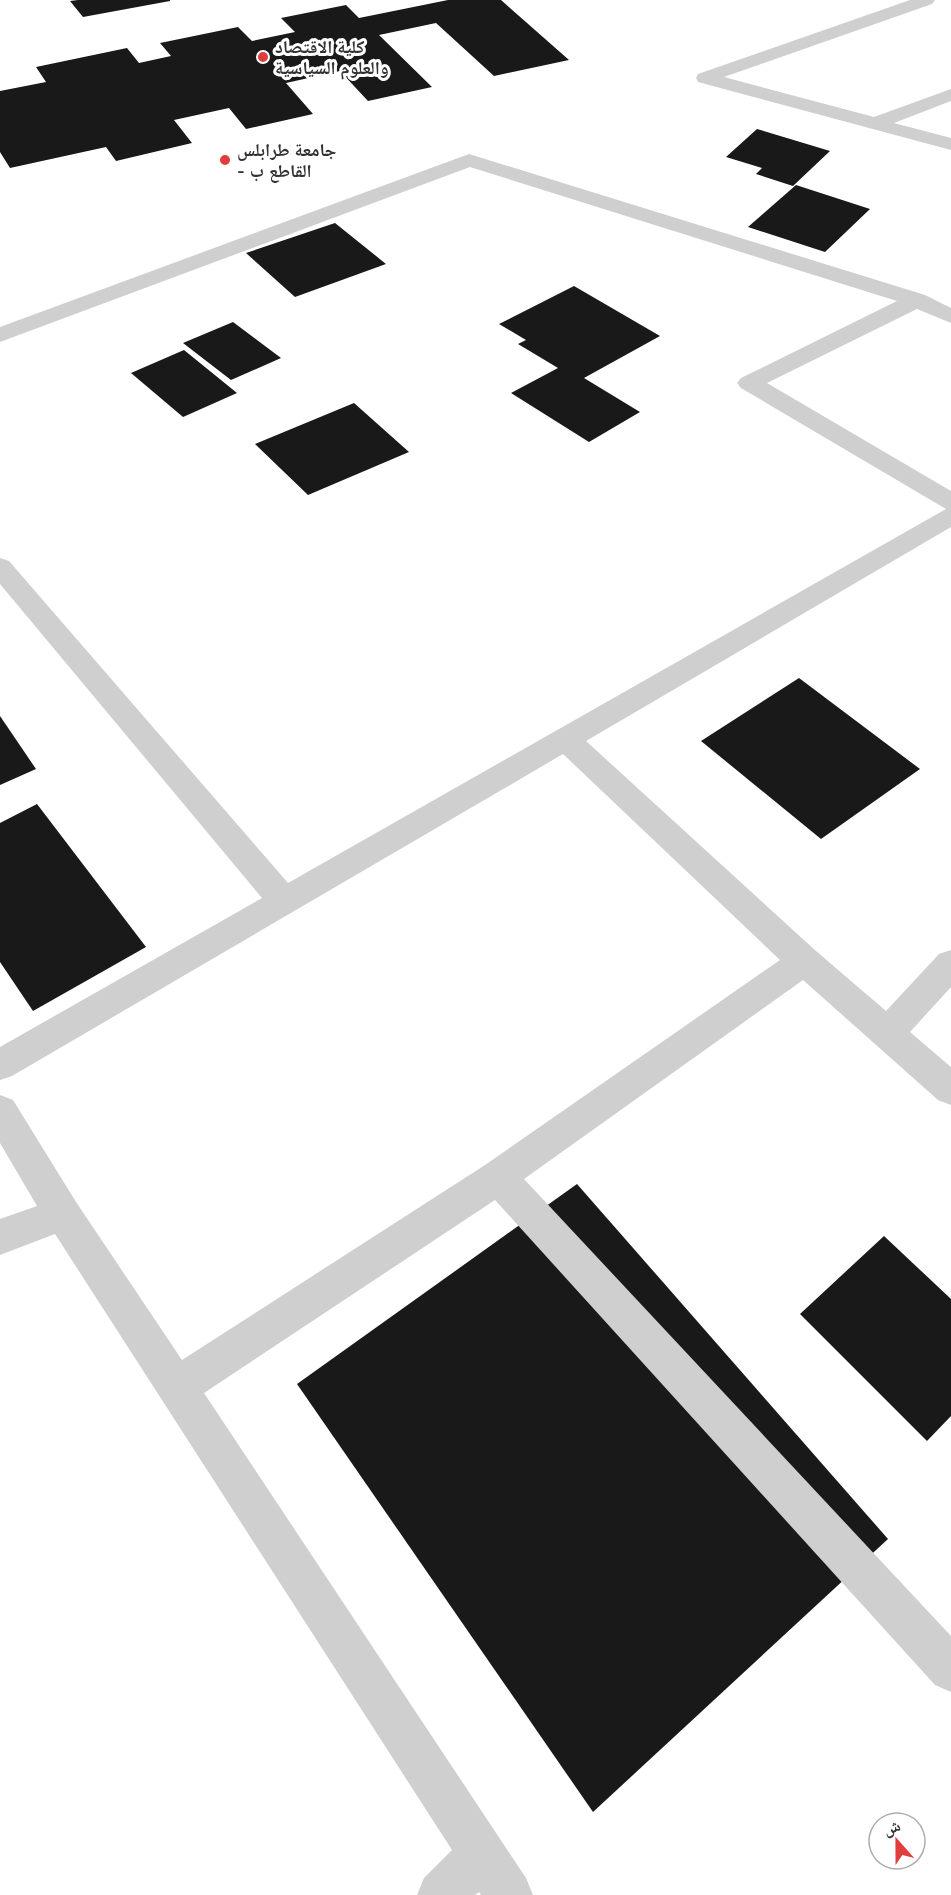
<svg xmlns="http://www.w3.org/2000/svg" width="951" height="1895" viewBox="0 0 951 1895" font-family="'Nunito Sans','Noto Naskh Arabic',sans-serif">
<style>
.building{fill:#191919}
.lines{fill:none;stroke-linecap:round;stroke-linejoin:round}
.street{fill:#cfcfcf;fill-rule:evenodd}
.poi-dot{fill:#e13d3c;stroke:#fff;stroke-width:2}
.labels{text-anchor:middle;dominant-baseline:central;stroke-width:6;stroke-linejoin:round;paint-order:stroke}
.far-poi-label{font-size:18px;font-weight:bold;fill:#323232;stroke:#fff;text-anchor:start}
</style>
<rect width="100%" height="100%" fill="#fff"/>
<g class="building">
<polygon points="78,0 170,0 170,1 83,17 70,1"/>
<polygon points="448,0 501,0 569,60 494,76 436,23 379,35 432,87 368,101 340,71 286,83 313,114 246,129 229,108 174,120 192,143 116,161 106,147 10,168 0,152 0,91 46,82 36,67 127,48 139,63 171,56 160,43 238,27 252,41 295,32 281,18 346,5 359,18"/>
<polygon points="757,129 830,151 793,186 756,174 762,168 726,157"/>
<polygon points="796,185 870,209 825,252 748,227"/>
<polygon points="335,223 386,264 295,297 246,253"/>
<polygon points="574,286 660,336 584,378 640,412 589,442 511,393 558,368 518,344 526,340 499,324"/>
<polygon points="233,322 281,358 231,380 183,343"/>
<polygon points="184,350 237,393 183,417 131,373"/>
<polygon points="354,403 409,452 308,495 255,444"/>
<polygon points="799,678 920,769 821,839 701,741"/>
<polygon points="0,716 36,769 0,785"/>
<polygon points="37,804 146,947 33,1011 0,962 0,823"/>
<polygon points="577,1184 888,1539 593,1812 297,1384"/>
<polygon points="884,1236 951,1299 951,1416 927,1441 800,1314"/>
</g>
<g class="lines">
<g class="street">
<polygon points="910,0 935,0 932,4 724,77 874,117 951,89 951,101 894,123 951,138 951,150 698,82 696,78 698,74"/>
<polygon points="469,154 925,295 951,308 951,323 917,309 767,383 951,491 951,527 586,741 816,951 886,1011 939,954 951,950 951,987 910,1032 951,1067 951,1105 938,1100 803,980 524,1179 951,1636 951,1692 935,1685 495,1200 204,1393 526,1878 533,1895 481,1895 479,1892 475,1895 417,1895 424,1878 452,1850 55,1234 0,1255 0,1219 37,1206 0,1143 0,1095 13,1100 76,1202 182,1360 485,1165 780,960 563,754 12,1076 0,1080 0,1047 262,898 0,584 0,558 9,561 288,883 946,509 741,388 737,383 741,378 897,301 470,167 0,342 0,327"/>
</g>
</g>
<g class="poi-dot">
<circle cx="263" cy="57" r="6"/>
<circle cx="225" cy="160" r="6"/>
</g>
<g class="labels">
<g class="far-poi-label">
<text x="275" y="47">كلية الاقتصاد<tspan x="275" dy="21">والعلوم السياسية</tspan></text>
<text x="237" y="150">جامعة طرابلس<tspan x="237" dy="21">- القاطع ب</tspan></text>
</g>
</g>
<g transform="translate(897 1841) rotate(339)"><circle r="28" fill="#ffffff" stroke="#adadad" stroke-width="1.5"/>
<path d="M0-4.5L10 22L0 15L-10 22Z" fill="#e13d3c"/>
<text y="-9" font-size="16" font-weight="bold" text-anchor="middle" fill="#323232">ش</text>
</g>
</svg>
